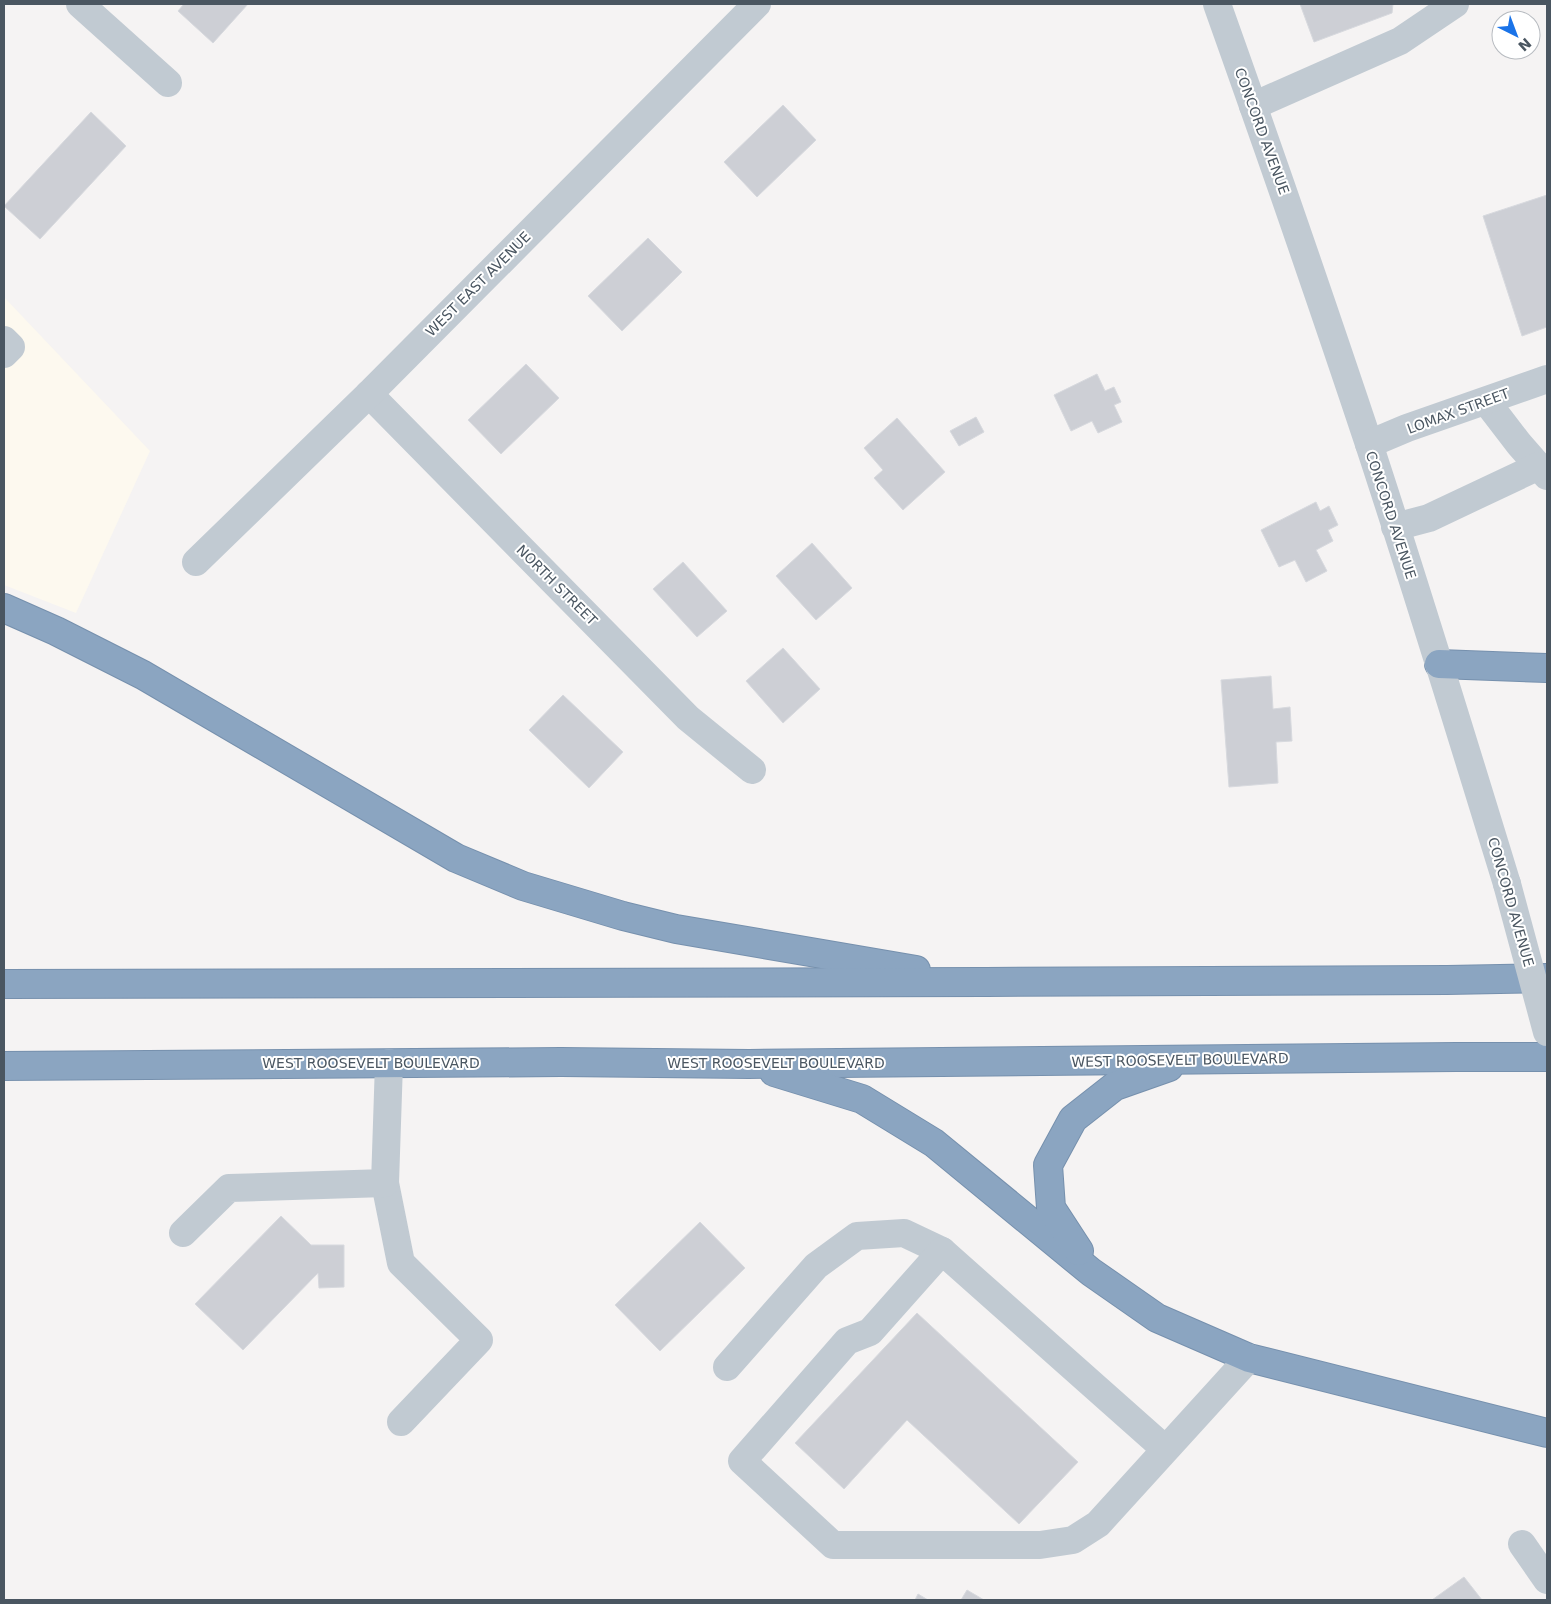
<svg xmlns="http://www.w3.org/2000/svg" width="1551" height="1604" viewBox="0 0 1551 1604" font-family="'DejaVu Sans',sans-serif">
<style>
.commercial{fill:#fdf9ef}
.building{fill:#cdcfd5;stroke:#d7d9de}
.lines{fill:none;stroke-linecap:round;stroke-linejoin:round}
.highway-casing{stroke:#7690ad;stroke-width:30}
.minor{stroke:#c1cad2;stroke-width:28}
.highway{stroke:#8ba5c1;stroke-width:28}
.minor-bridge{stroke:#c1cad2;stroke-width:28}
.labels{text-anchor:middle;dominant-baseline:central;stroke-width:4;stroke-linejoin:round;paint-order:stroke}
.street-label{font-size:14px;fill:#4a5661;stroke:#fff}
</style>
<rect width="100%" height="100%" fill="#f5f3f3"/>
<polygon class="commercial" points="4,297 150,451 76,613 4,585"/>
<g class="building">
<polygon points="184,4 248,4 213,43 178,11"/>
<polygon points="1300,4 1393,4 1392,13 1314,42"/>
<polygon points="783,105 816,140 757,197 724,162"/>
<polygon points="91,112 126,146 40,239 4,206"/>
<polygon points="1547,195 1547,327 1522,336 1483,216"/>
<polygon points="648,238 682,272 622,331 588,296"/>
<polygon points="526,364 559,398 501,454 468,420"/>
<polygon points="1097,374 1105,391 1114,387 1121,402 1114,405 1122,422 1098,433 1092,421 1071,431 1054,395"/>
<polygon points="976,417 984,432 959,446 950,431"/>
<polygon points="897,418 945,472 903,510 874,478 883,470 864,448"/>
<polygon points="1316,502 1320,511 1329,506 1338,525 1328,530 1333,541 1316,550 1327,571 1306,582 1295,560 1279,567 1261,530"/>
<polygon points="812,543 852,588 816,620 776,576"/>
<polygon points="683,562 727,611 697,637 653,589"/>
<polygon points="783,648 820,689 783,723 746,681"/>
<polygon points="1271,676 1273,709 1290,707 1292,741 1276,742 1278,783 1229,787 1221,680"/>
<polygon points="563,695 623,752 589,788 529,730"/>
<polygon points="281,1216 311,1245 344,1245 344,1287 319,1288 318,1273 243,1350 195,1304"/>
<polygon points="700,1222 745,1268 660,1351 615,1305"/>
<polygon points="917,1313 1078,1462 1019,1524 907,1420 844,1489 795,1443"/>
<polygon points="1464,1577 1482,1600 1432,1600"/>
<polygon points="967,1590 984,1600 961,1600"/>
<polygon points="918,1594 928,1600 915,1600"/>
</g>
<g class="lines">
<g class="highway-casing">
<g id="highway">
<polyline points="4,608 56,631 143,675 456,858 523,886 623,916 676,929 916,970"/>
<polyline points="1439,664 1547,668"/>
<polyline points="4,984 986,982 1447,980 1547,978"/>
<polyline points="4,1066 561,1062 749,1064 1456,1057 1547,1057"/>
<polyline points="774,1072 862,1099 934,1143 1091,1272 1157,1318 1249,1358 1547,1433"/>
<polyline points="1079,1251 1051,1208 1048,1165 1073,1119 1115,1086 1169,1067"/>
</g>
</g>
<g class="minor">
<polyline points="80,4 168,83"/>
<path d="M1217 4C1269 150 1320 297 1369 444 1417 590 1462 737 1507 884"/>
<polyline points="1253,106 1400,41 1455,4"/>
<polyline points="4,340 11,347 4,354"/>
<polyline points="369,394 688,718 752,770"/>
<polyline points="1486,401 1519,444 1547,476"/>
<polyline points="1369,444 1407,428 1547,379"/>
<polyline points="1395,527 1429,518 1539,466"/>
<polyline points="196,562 369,394 757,4"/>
<polyline points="385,1183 401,1263 479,1340 401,1422"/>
<polyline points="183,1233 229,1188 385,1183 389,1063"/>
<polyline points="727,1367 816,1266 857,1236 904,1233 942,1251"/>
<polyline points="1165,1449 942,1251 870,1332 847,1341 742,1461 833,1545 1040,1545 1073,1540 1098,1524 1249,1358"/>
<polyline points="1522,1544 1547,1580"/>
</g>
<use href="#highway" class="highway"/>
<polyline class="minor-bridge" points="1507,884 1547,1032"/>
</g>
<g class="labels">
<g class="street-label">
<text transform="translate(1262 131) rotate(70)">CONCORD AVENUE</text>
<text transform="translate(478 284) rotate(-45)">WEST EAST AVENUE</text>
<text transform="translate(1458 411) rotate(-20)">LOMAX STREET</text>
<text transform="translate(1391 515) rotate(72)">CONCORD AVENUE</text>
<text transform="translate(557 585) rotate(45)">NORTH STREET</text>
<text transform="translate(1511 902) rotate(74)">CONCORD AVENUE</text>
<text transform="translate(1180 1060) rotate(-1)">WEST ROOSEVELT BOULEVARD</text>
<text x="371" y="1063">WEST ROOSEVELT BOULEVARD</text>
<text x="776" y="1063">WEST ROOSEVELT BOULEVARD</text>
</g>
</g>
<rect width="1551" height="1604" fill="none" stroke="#4a5661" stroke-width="10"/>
<g transform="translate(1516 35) rotate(138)"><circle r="24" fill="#ffffff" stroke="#b7bbc0"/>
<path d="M0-4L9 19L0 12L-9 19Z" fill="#1a73e8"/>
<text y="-8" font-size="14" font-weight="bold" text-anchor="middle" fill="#4a5661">N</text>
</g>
</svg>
